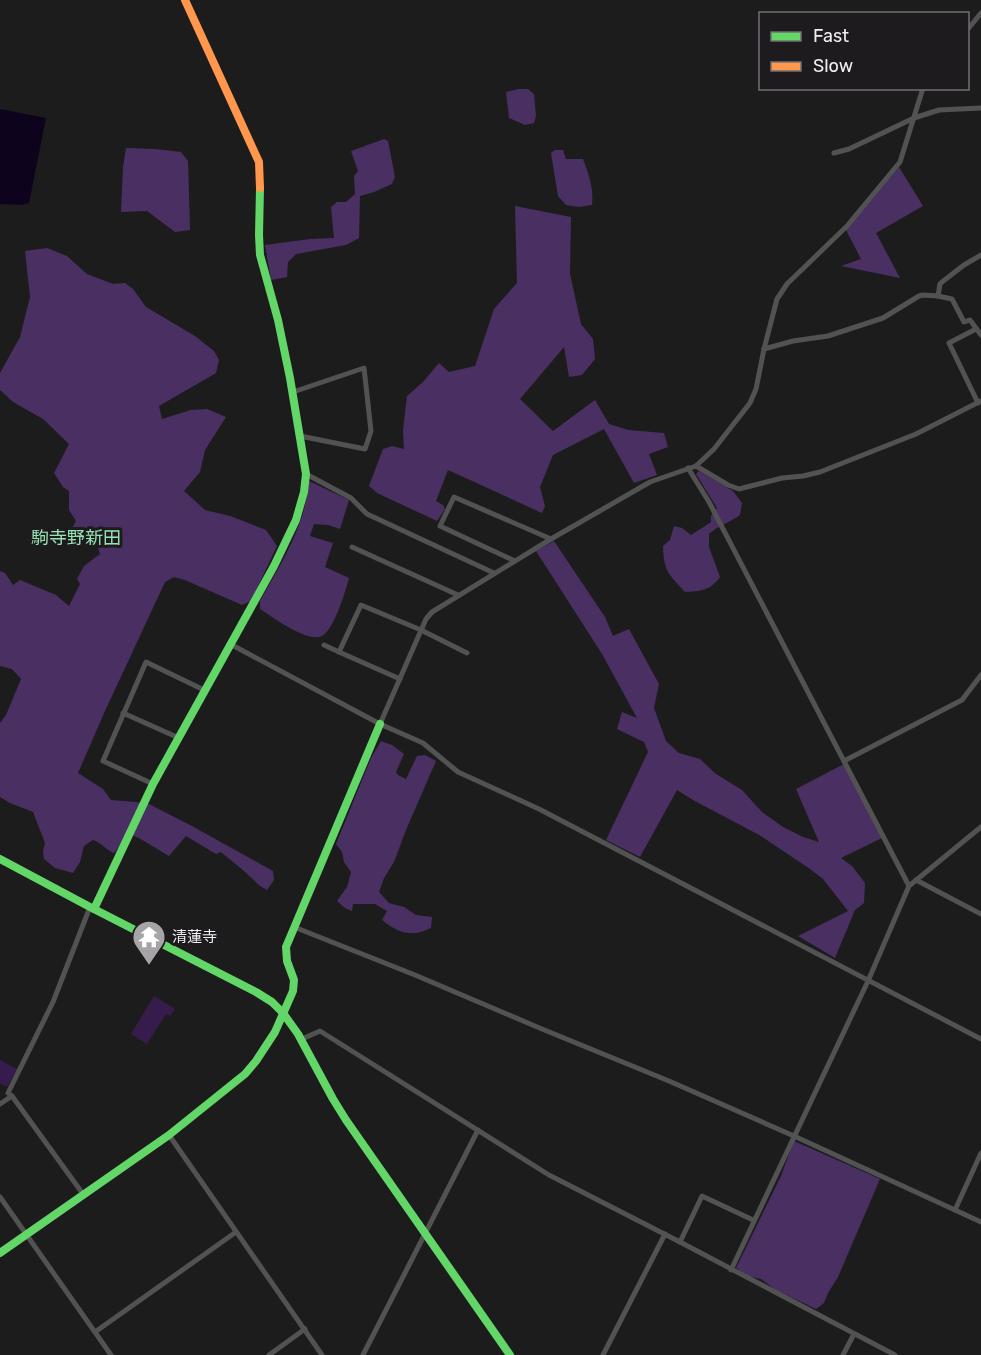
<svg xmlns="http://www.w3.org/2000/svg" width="981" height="1355" viewBox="0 0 981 1355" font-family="Rubik,'Noto Sans JP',sans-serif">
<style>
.green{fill:#361c4d}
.forest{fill:#4a2f62}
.water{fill:#0e031c}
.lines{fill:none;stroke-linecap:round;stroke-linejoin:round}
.street{stroke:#525253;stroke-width:5}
.fast{stroke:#63d668;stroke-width:8}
.slow{stroke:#ff974d;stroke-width:8}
.labels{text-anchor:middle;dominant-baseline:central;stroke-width:6;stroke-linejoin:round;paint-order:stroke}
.poi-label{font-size:15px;fill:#efeef0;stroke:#1d1b1e;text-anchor:start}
.quarter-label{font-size:18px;fill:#96e2b3;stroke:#1d1b1e}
</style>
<rect width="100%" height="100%" fill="#1d1c1d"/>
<g class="green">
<polygon points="154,996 175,1009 170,1016 166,1014 147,1044 131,1034"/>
<polygon points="0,1060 17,1069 7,1087 0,1083"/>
</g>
<g class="forest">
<polygon points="519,89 528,89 534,94 536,116 534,123 525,125 509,118 506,92"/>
<polygon points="384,139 388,141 395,177 392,184 374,192 360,196 359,238 346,245 296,254 288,262 287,277 271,280 265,245 310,239 334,238 331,207 337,202 346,202 355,194 354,176 358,171 351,151"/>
<polygon points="126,148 155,149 181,152 188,161 190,230 175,232 147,211 121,212 123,167"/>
<path d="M555 150H563L566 159H583C589 174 594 190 592 205L579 207 566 205 558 196 551 153Z"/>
<polygon points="899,167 923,206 876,233 900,278 841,266 861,259 846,230"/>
<polygon points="515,206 571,217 570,274 581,324 593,339 595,359 582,375 569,377 564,347 520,399 553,431 595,400 609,424 628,430 664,433 668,447 649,454 657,475 634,483 604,429 553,455 540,487 545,506 542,513 448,470 436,501 443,505 445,509 437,521 377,493 369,486 383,449 392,446 404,449 403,430 407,396 423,382 439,363 449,372 475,366 494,309 517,283"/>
<path d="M47 248 67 256 87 274 113 284 125 283 133 289 146 307 195 336 214 351 219 360 216 373 159 406 162 419 191 410 207 409 226 417 205 450 200 472 184 491 205 510 230 516 266 530 277 546 251 601 242 605 185 580 174 577 165 582 105 711 78 773 103 789 111 800 147 803 190 825 273 871 274 880 267 890 260 886 244 871 221 852 216 854 186 836 169 856 139 838 127 833 121 845 114 853C105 849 102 843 93 840L84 846 80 862 73 873 55 868 44 859 43 851 45 843 33 812 10 803 0 797V723L6 715 21 679 12 669 0 666V571L5 573 13 585 20 580 56 595 69 606 80 584 77 579 84 566 100 554 96 542 72 528 76 521 69 510V491L63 487 54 473 69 444 43 419 13 402 0 390V373L20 337 30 297 25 251Z"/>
<path d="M699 471 733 491 742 503 740 515C729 523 719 525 709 534V547L720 577C710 591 700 591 685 592 668 573 664 572 663 546L670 540 674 526 682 528 691 535 711 522V516L717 508 696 474Z"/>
<path d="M309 481 349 500 340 529 328 525 314 524 310 536 333 543 325 567 349 578C346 590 334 630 322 636 307 643 273 617 260 609V601C274 576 290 550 300 522 305 509 307 495 309 481Z"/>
<polygon points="554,541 605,617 613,636 629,629 659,684 654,708 666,741 679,753 700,759 716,774 742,790 762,812 783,827 803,837 819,842 796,789 844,764 882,838 841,858 852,866 865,883 864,903 855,910 835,958 798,936 848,911 823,879 810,869 761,836 693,800 677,790 640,857 606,840 648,752 644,742 617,729 622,712 637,718 602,654 536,551"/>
<path d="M381 741 392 745 404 754 396 772 398 775 406 779 417 756 425 755 436 761 406 830 394 862 384 878 379 892 389 903 404 907 416 915 432 917 431 928C412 938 398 933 382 920L387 911 375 904H353L352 911 345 908 337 901 347 887 351 872 344 862 342 852 336 844 371 758Z"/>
<polygon points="794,1141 880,1179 838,1277 828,1293 824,1303 816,1309 776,1290 761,1279 748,1276 736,1268 781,1176"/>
</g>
<polygon class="water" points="0,109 46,118 29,203 22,205 0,204"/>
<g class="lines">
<g class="street">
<polyline points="968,29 981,13"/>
<polyline points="834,153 849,149 914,118 939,110 981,108"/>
<polyline points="938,296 952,299 964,322 970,320 981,335"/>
<polyline points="976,329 949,343 978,403"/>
<polyline points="764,349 793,341 828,336 883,318 919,296 923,295 938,296 940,284 942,282 964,265 981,255"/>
<polyline points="293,392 364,368 371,431 365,449 300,436"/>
<polyline points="696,466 728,485 739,489 782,478 803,476 820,472 916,434 981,401"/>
<polyline points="688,468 709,502 909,886"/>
<polyline points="306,474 351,498 367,514 494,573"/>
<polyline points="352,547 458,595"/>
<polyline points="515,561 440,526 454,497 551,539"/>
<polyline points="232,645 380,724 423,743 458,772 539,809 981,1039"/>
<polyline points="324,645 339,652"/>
<polyline points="400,679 339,652 361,605 421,630 467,653"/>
<polyline points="123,713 179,738"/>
<polyline points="380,724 426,619 432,612 551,539 650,482 696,466 714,449 750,403 756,389 764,349 777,299 787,284 847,226 900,162 923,88"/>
<polyline points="844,761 962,700 981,675"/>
<polyline points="153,784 103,761 146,662 204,690"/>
<polyline points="916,880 981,914"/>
<polyline points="294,927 415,975 542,1029 669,1081 794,1136 981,1222"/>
<polyline points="302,1039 320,1031 549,1175 680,1242 895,1355"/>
<polyline points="12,1096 8,1093 53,1002 90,907"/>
<polyline points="0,1104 12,1096 83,1194"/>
<polyline points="169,1135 322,1355"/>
<polyline points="0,1197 111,1355"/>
<polyline points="955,1210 981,1153"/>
<polyline points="680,1242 702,1196 753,1220"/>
<polyline points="731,1270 868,981 909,886 981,827"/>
<polyline points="95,1332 236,1232"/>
<polyline points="269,1355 305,1329"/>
<polyline points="363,1355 478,1130"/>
<polyline points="603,1355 665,1234"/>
<polyline points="843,1355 854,1334"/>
</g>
<g class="fast">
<polyline points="0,859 90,907 256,992 272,1002 283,1013 298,1034 333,1099 346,1120 510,1355"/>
<polyline points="94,909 153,784 274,566 296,520 304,492 306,474 290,378 278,320 260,255 259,235 260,188"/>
<polyline points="0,1253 169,1135 245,1074 256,1061 275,1032 293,991 294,980 287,961 286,947 380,724"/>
</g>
<polyline class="slow" points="185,0 259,162 260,188"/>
</g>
<defs>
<g id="temple-pin" transform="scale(1.725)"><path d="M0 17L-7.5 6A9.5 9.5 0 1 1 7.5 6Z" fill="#a6a4a6" stroke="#1d1b1e"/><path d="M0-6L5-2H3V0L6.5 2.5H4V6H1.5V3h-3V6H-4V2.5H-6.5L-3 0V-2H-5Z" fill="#fff"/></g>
</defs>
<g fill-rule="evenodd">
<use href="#temple-pin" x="149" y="937"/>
</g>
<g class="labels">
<g class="poi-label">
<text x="172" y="937">清蓮寺</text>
</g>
<g class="quarter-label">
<text x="76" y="538">駒寺野新田</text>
</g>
</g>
<rect x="759" y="12" width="210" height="78" fill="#1d1b1e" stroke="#716f72" stroke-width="1.5"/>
<rect x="771" y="32" width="30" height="9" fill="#63d668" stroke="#716f72" stroke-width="1.5"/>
<text x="813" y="42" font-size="18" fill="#efeef0">Fast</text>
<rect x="771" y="62" width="30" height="9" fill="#ff974d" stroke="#716f72" stroke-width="1.5"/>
<text x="813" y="72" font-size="18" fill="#efeef0">Slow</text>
</svg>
